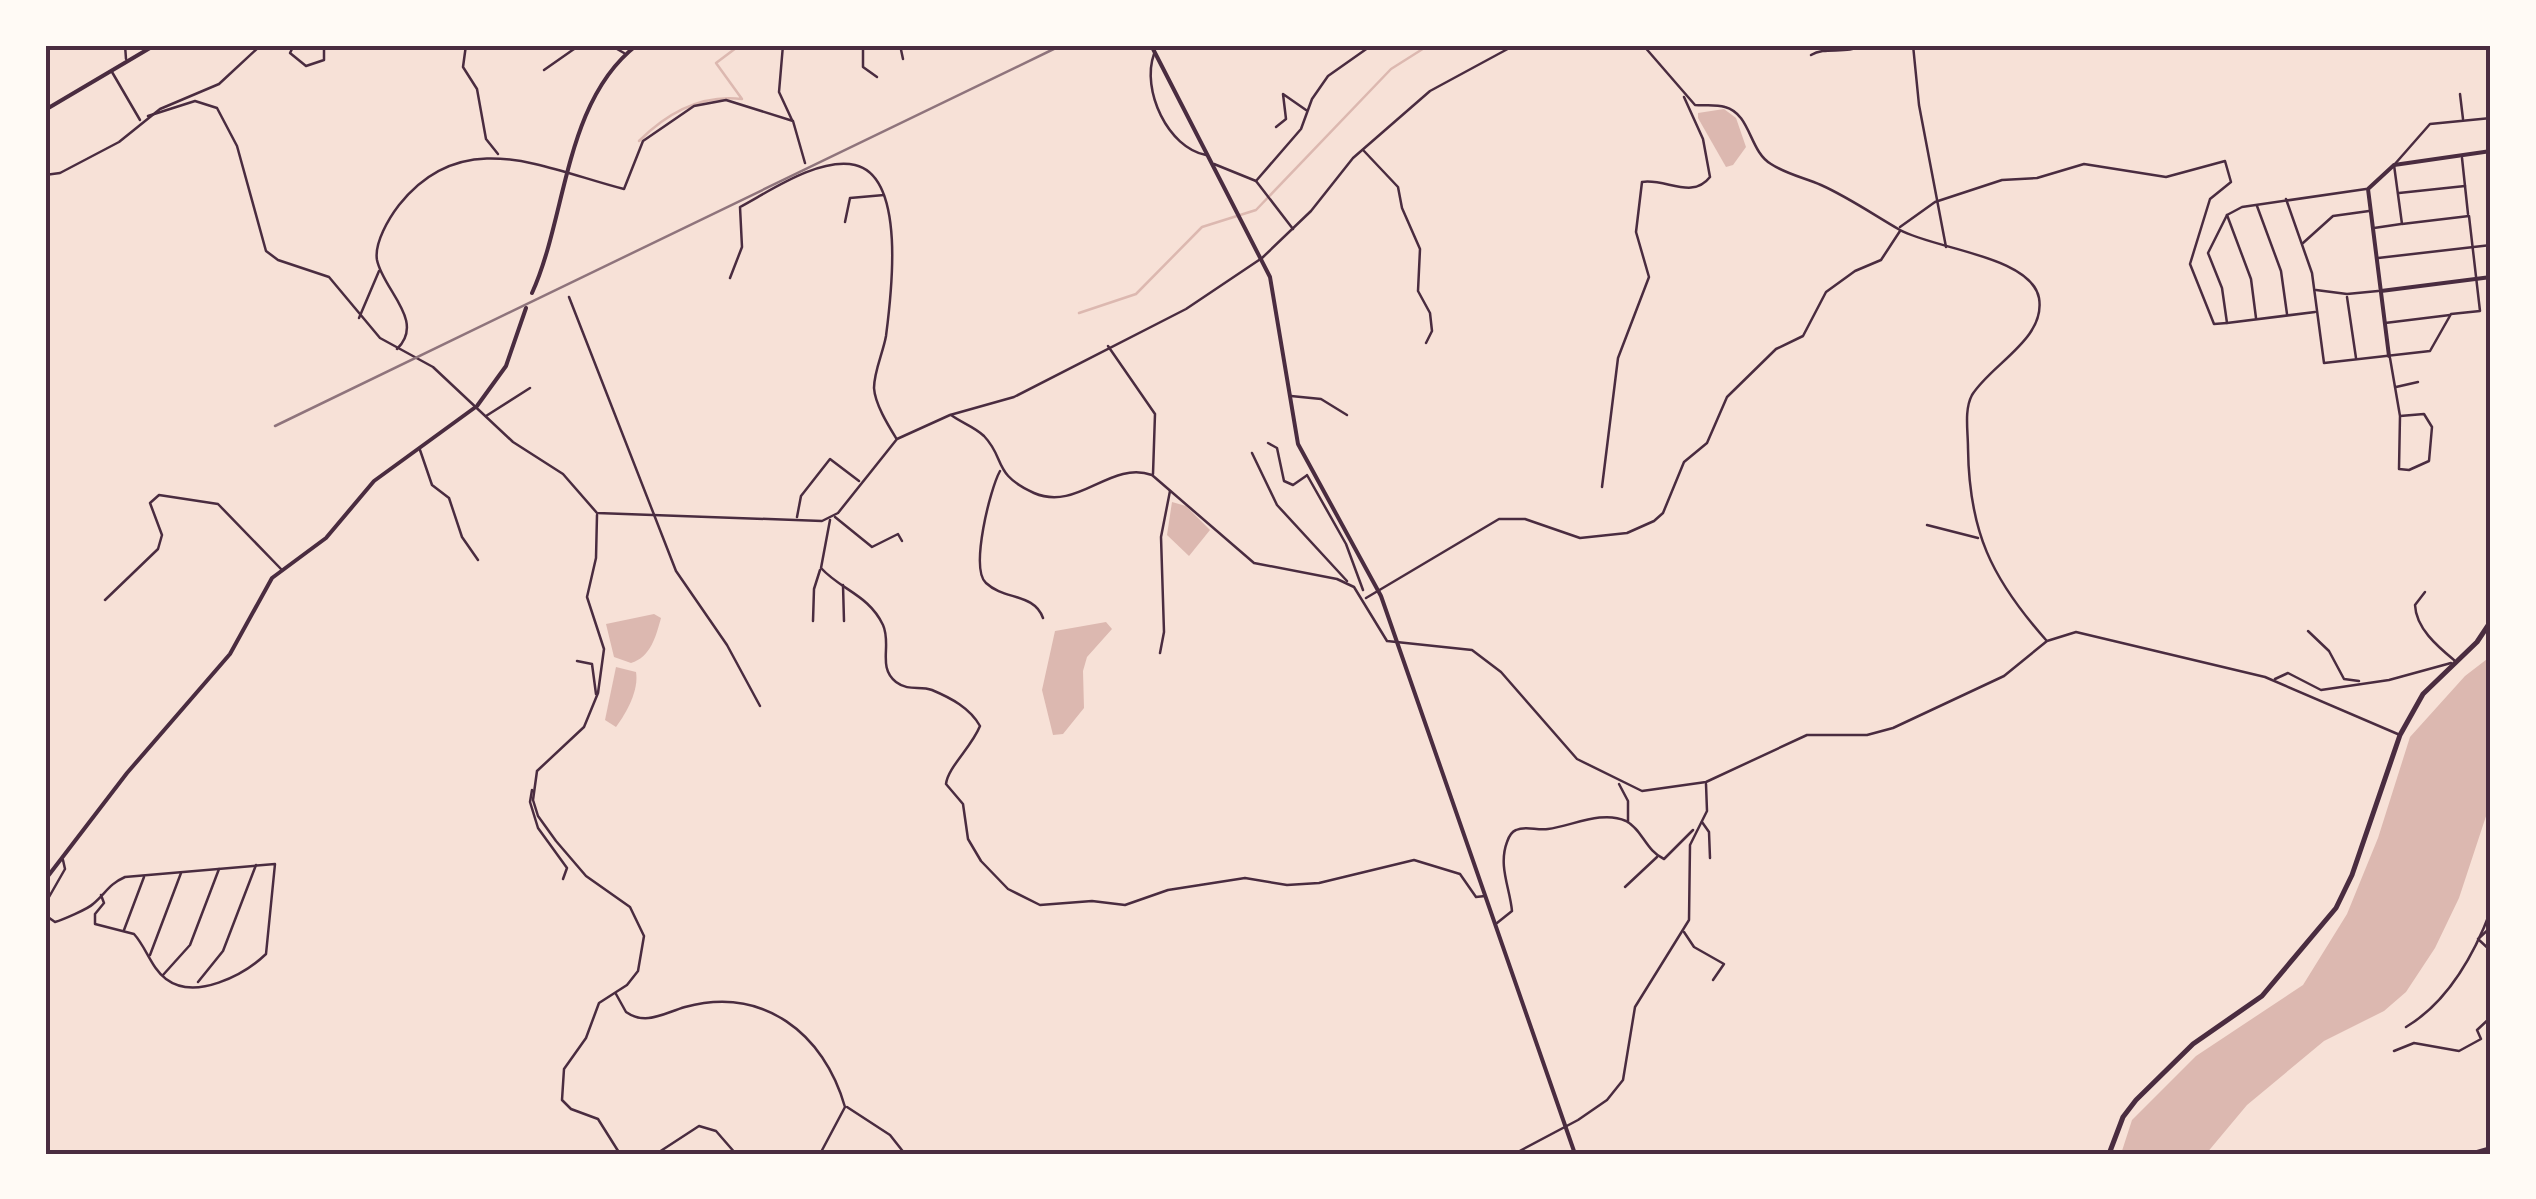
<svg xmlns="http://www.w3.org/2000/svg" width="2536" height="1199" viewBox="0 0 2536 1199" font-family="'Archivo Narrow',sans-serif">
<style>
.water{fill:#dcb8b0}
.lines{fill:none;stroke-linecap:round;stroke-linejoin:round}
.stream{stroke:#dcb8b0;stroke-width:2.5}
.minor{stroke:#4a2c40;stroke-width:2.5}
.tertiary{stroke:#4a2c40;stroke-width:4}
.primary{stroke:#4a2c40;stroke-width:5}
.rail{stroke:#8f747c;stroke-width:2.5}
.neatline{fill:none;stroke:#4a2c40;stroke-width:4}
</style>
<rect width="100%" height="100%" fill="#f7e1d7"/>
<g class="water">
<polygon points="1724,109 1736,118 1746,147 1733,165 1726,167 1698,118 1698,113"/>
<polygon points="1172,502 1186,506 1210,530 1189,556 1167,535"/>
<path d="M654 614 661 618C656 636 651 657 631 663L614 657 606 624Z"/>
<polygon points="1106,622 1112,629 1087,657 1083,671 1084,708 1063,734 1053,735 1042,690 1055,631"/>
<polygon points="2491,656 2491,801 2459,898 2435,948 2406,992 2384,1011 2324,1041 2247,1105 2206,1154 2121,1154 2132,1120 2196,1056 2303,985 2347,914 2378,838 2410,737 2465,676"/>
<path d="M616 667 636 672C639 690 627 712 616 727L605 720Z"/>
</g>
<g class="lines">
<g class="stream">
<path d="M639 141C668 112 701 94 742 99L716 63 740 45"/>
<polyline points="1079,313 1136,294 1202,227 1256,210 1391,69 1429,45"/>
</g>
<g class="minor">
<polyline points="125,45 126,59"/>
<polyline points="294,45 290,53 306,66 324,60 324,45"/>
<polyline points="466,45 463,67 477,89 486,139 498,154"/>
<polyline points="610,45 624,53"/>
<polyline points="783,45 779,92 792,120"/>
<polyline points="863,45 863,67 877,77"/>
<polyline points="900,45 903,59"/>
<path d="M1643 45 1695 105C1705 106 1715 104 1725 107 1751 114 1749 151 1771 164 1786 174 1805 178 1821 185 1848 197 1874 215 1900 230 1934 249 2031 256 2039 298 2046 339 1991 364 1972 395 1964 410 1968 431 1968 448 1969 531 1991 578 2046 640"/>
<polyline points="1913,45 1919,105 1946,247"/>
<path d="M1154 54C1141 90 1168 148 1206 155"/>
<path d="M1811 55C1826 46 1845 55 1865 45"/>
<polyline points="544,70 574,49 594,45"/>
<polyline points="112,72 140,120"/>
<polyline points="2460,94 2463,119"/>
<polyline points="148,116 195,101 217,108 237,146 266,251 278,260 329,277 380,338 433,367 513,442 563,474 597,513 822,521 838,513 897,439 950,415 1014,397 1186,309 1262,258 1311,211 1353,158 1430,91 1515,45"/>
<polyline points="1276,127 1286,119 1283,94 1306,110"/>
<polyline points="1364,151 1398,187 1402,208 1420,249 1418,291 1430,313 1432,331 1426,343"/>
<polyline points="2462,158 2468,214"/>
<polyline points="1214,164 1256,181 1293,229"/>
<polyline points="45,175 60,173 119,142 160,109 219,84 261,45"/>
<polyline points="1256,181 1301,129 1312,99 1328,76 1372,45"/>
<polyline points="2399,193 2465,186"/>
<polyline points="2286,199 2312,273 2324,363 2430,351 2451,314 2480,311 2469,216 2402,224 2394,165 2430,124 2491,118"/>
<polyline points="2257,206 2281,271 2287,314"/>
<polyline points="2227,215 2251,279 2256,318"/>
<polyline points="845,222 850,198 884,195"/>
<polyline points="1900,227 1935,202 2002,180 2037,178 2084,164 2166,177 2225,161 2231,182 2210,199 2190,264 2214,324 2227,323"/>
<polyline points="2374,228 2401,224"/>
<polyline points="2303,243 2333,216 2369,211"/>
<polyline points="2378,258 2491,245"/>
<path d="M730 278 742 247 740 207C770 191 819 157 855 165 907 177 891 297 886 336 883 353 874 371 874 388 875 404 888 425 896 438"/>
<polyline points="2316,290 2347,294 2378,291"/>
<polyline points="569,297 676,571 727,645 760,706"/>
<polyline points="2347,297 2356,358"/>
<polyline points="2315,312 2227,323 2222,288 2208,253 2227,215 2242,207 2366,189"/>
<polyline points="359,318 379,271"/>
<polyline points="2385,323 2450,315"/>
<polyline points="1108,346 1155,414 1153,474"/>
<path d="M397 349C426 321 383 290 377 260 374 243 389 218 399 205 463 124 545 169 624 189L643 141 694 106 726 100 793 121 805 163"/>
<polyline points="2390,358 2400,416 2399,469 2409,470 2429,461 2432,427 2424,414 2400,416"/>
<polyline points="2396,387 2418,382"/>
<polyline points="1291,396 1321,399 1347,415"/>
<path d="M951 415C962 423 975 427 984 436 1006 459 992 474 1034 493 1078 512 1110 460 1152 475L1254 563 1337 579 1354 587 1387 641 1472 650 1501 672 1577 759 1642 791 1706 782 1807 735H1867L1893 728 2004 676 2047 641 2076 632 2265 677 2400 735"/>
<polyline points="486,416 530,388"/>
<polyline points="1268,443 1277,448 1284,481 1293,485 1306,476"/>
<polyline points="420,450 432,485 449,498 462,537 478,560"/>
<polyline points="1252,453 1277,505 1347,581"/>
<path d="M1000 471C990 489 970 569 986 583 1004 600 1034 593 1043 618"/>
<polyline points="1307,475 1346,544 1363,590"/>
<path d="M1602 487 1618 358 1649 277 1636 232 1642 182C1666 178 1692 200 1710 177L1703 139 1684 97"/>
<polyline points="597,515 596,558 587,597 604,649 598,693 584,727 537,771 533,800 538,816 556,841 586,876 630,907 644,936 638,971 627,985 599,1003 586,1038 564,1069 562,1100 571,1109 598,1119 620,1154"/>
<polyline points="797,517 801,496 830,459 859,481"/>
<polyline points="835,517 872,547 898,534 902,541"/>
<path d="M830 520 821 568C841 590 869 595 883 625 892 645 877 667 896 682 909 692 920 685 932 690 951 698 970 708 980 726 971 748 948 767 946 784L963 804 968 839 981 861 1008 889 1040 905 1092 901 1125 905 1168 890 1245 878 1287 885 1319 883 1414 860 1460 874 1476 897 1485 896"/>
<polyline points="1927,525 1978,538"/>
<polyline points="843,585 844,621"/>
<path d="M2425 592 2415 605C2416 628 2437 646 2454 660"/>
<polyline points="1366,598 1499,519 1525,519 1580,538 1627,533 1654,521 1663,513 1684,462 1707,443 1727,397 1776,349 1803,336 1826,292 1855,271 1881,260 1900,231"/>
<polyline points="105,600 158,549 162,535 150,503 159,495 218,504 281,569"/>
<polyline points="813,621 814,589 820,570"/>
<polyline points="2308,631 2329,651 2344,679 2359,681"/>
<polyline points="1160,653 1164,632 1161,537 1170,491"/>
<polyline points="577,661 592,664 596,694"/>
<polyline points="2275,679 2288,673 2321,690 2389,680 2451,663"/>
<polyline points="1619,784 1628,801 1628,822"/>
<polyline points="532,790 530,802 538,828 567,868 563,879"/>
<polyline points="1702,822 1709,832 1710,858"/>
<polyline points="1625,887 1657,857"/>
<polyline points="45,904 65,869 63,860"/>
<path d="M45 915 55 922C62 920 88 909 93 904 106 893 109 884 125 877L275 864 266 954C244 975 195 1001 166 979 152 969 146 947 134 934L95 924V914L104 903 101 895"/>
<path d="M1497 923 1512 911C1510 888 1498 866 1507 842 1509 836 1511 832 1516 830 1526 825 1537 831 1548 829 1572 826 1602 810 1626 821 1642 829 1646 851 1664 859L1693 830"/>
<polyline points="2491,927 2478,939 2491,951"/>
<polyline points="124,930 144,877"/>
<polyline points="1684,932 1694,947 1724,964 1713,980"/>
<polyline points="150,955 181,873"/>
<polyline points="163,975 190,945 219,869"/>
<polyline points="198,982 223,951 256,865"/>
<path d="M616 994 626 1012C646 1026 664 1013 685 1007 763 986 824 1033 845 1107L820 1154"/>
<path d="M2406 1027C2448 1002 2474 955 2491 910"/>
<polyline points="2394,1051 2414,1043 2459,1051 2481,1039 2477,1030 2491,1017"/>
<polyline points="847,1107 890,1135 905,1154"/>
<polyline points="656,1154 699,1126 716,1131 736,1154"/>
<polyline points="1514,1154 1578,1120 1607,1100 1623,1080 1635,1007 1689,920 1690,845 1707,811 1706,784"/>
</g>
<g class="tertiary">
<polyline points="1151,45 1270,277 1298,444 1381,596 1575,1154"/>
<polyline points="45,110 155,45"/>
<polyline points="2381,291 2491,277"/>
<path d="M532 293C567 216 564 101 637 45"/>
<polyline points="2389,356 2368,189 2394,165 2491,151"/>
<polyline points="45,880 127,773 230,654 272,578 326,538 374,481 477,406 506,366 526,308"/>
<polyline points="2470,1154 2491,1148"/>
</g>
<polyline class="primary" points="2109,1154 2123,1117 2136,1100 2193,1044 2262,996 2336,908 2352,875 2400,735 2423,694 2477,642 2491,621"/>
<polyline class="rail" points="275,426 1062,45"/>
</g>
<rect width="2536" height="1199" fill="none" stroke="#fffaf5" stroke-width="95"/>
<rect x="48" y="48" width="2440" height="1104" class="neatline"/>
</svg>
